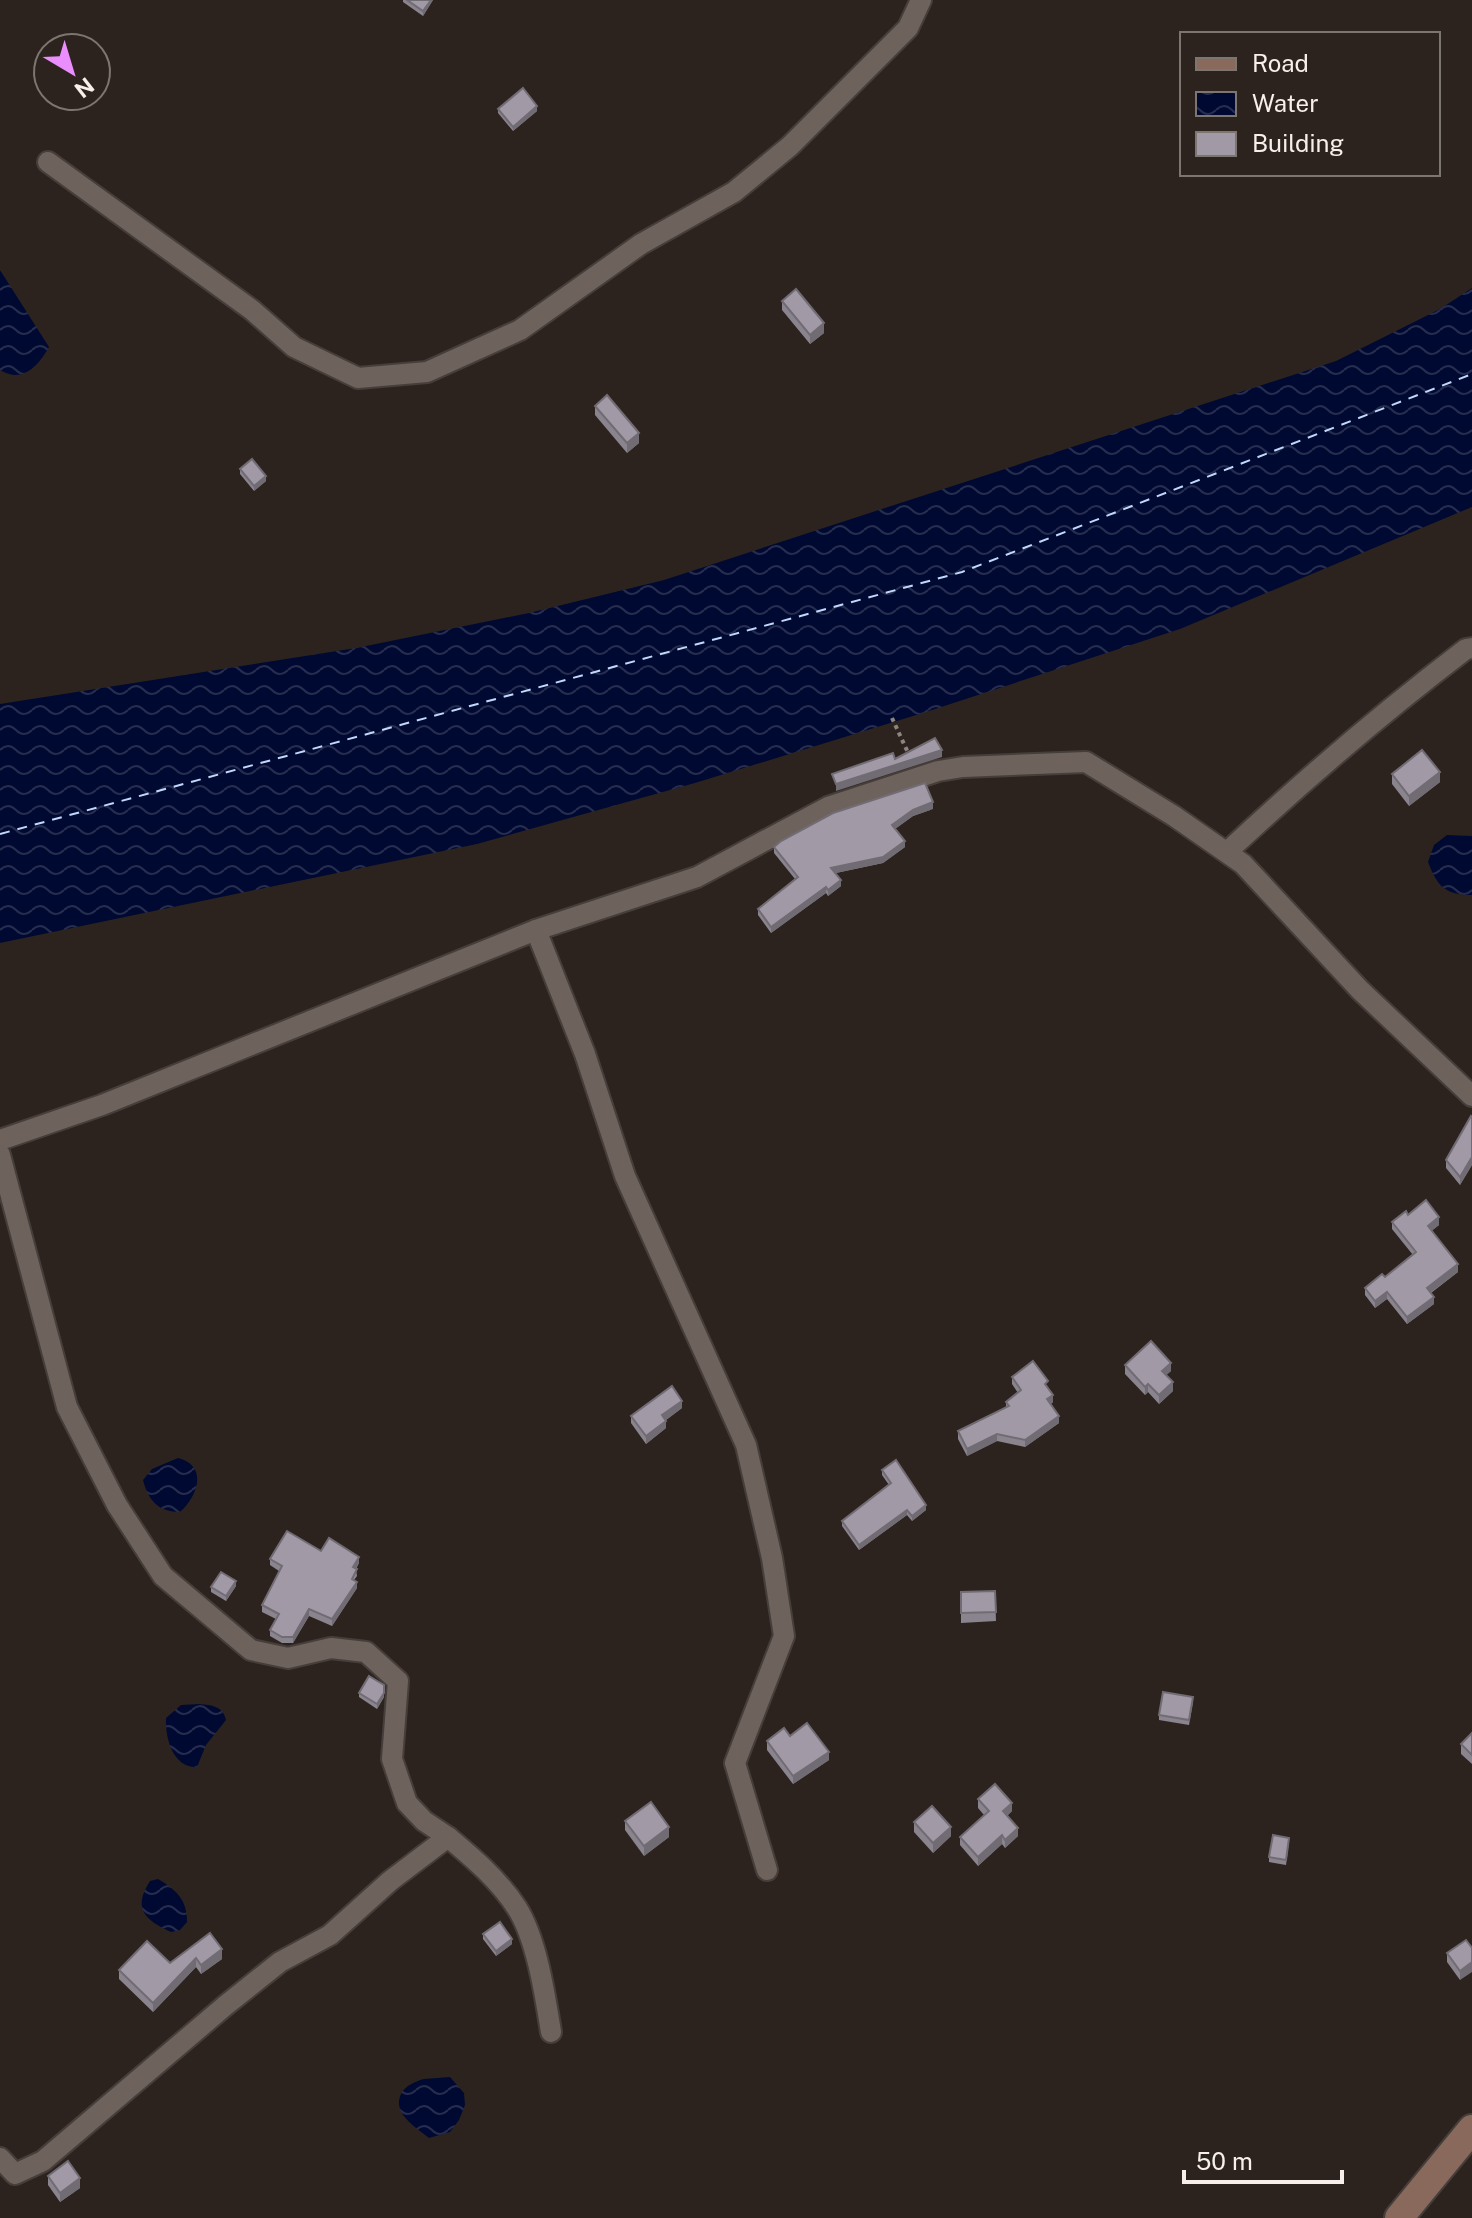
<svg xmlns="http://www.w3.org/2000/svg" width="1472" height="2218" viewBox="0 0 1472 2218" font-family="'Public Sans',sans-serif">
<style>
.water{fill:url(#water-waves)}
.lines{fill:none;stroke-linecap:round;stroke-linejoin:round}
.ferry{stroke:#c2d8fb;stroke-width:2;stroke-dasharray:10 8;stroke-linecap:butt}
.minor-casing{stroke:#463e3a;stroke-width:24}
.secondary-casing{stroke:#463e3a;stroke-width:32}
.path{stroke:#8e8581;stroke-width:4;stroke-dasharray:4 4;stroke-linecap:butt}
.minor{stroke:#6e625c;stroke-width:20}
.secondary{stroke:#88695c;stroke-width:28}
.wall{fill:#8a848f}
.shaded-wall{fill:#716c74}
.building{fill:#a19aa6;stroke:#716c74;stroke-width:2}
</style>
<defs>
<pattern id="water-waves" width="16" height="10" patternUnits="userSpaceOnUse" patternTransform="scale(2)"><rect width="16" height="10" fill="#000931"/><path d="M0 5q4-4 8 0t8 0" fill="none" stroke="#262d4f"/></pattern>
</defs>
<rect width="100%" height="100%" fill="#2d231e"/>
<g class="water">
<path d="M0 270 49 347C38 366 23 384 0 370Z"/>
<polygon points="1472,288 1472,507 1180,629 926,712 695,783 477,844 0,943 0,704 356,648 529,613 664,580 1336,361 1440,309"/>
<path d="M1447 835 1472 836V895C1445 895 1437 886 1428 862L1434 845Z"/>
<path d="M178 1458C209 1466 197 1497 180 1512 158 1512 148 1500 143 1480L152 1469Z"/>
<path d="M199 1704C212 1705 223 1706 226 1720L206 1745 197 1767C173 1768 165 1738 166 1718L181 1705Z"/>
<path d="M158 1879C177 1890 187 1900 187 1922L180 1930 171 1932C145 1920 132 1909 150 1881Z"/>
<path d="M450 2077 464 2093 465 2105 459 2120 450 2132 429 2138C416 2127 390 2113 402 2092 407 2085 416 2081 424 2079 432 2078 442 2078 450 2077Z"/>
</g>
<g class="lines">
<polyline class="ferry" points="0,834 962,572 1472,374"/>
<g class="minor-casing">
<g id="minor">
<polyline points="48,162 252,310 294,347 358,378 427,372 520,330 641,244 734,192 790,146 908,28 921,0"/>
<path d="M1227 852C1303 781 1382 713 1466 649L1472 648"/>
<polyline points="536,930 585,1054 625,1176 746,1445 772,1558 784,1636 735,1763 767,1870"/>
<polyline points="0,1140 102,1105 536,930 697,877 828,807 938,771 963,767 1086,762 1174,816 1243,864 1360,990 1472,1096"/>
<polyline points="0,1155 67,1407 117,1505 163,1576 251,1650 288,1658 331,1648 366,1652 398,1681 392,1759 407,1803 424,1821 448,1837"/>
<path d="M0 2158 15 2174 43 2161 226 2005 280 1962 330 1935 390 1881 448 1837C473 1858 499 1880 517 1908 537 1940 545 1995 551 2032"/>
</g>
</g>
<g class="secondary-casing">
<polyline id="secondary" points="1399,2218 1472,2129"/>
</g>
<polyline class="path" points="892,718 910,757"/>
<use href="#minor" class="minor"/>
<use href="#secondary" class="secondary"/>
</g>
<g class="wall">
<polygon points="403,0 433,0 423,16 403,2"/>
<polygon points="498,109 537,111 513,131 498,113"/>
<polygon points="782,301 824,333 810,344 782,310"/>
<polygon points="595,406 639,443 627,453 595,415"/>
<polygon points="240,469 266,481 254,491 240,474"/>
<polygon points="1392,774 1440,782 1409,806 1392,784"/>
<polygon points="933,809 913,816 895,829 905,847 883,863 836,873 841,886 828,896 826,893 771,933 758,915 758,909 795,879 774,853 774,847"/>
<polygon points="1472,1117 1472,1165 1460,1185 1446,1168 1446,1160"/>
<polygon points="1408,1215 1439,1225 1431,1231 1458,1272 1431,1293 1434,1304 1407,1324 1387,1299 1375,1308 1365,1295 1365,1288 1385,1277 1413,1255 1392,1229 1392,1222"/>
<polygon points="1125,1365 1171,1371 1166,1375 1173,1391 1159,1404 1148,1392 1145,1395 1125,1374"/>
<polygon points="1012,1377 1048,1388 1053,1402 1051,1404 1059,1423 1025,1447 997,1441 967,1456 958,1439 958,1431 1006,1407 1006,1402 1018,1393 1012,1384"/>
<polygon points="682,1408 666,1420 666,1428 646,1444 631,1423 631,1416"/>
<polygon points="882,1470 926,1510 912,1521 907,1515 859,1550 842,1526 842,1521 889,1485 882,1475"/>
<polygon points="321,1551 359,1563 356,1569 357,1576 354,1580 357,1588 332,1626 309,1616 293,1643 282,1643 270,1636 270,1630 276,1619 262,1612 262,1605 279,1571 270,1565 270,1559"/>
<polygon points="236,1586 226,1601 211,1592 211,1587"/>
<polygon points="995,1591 996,1621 961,1623 961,1592"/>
<polygon points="384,1685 384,1697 377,1709 359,1697 359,1693"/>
<polygon points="1193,1702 1189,1725 1159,1720 1159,1715"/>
<polygon points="1472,1733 1472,1764 1461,1754 1461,1744"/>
<polygon points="790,1736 829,1760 793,1784 767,1750 767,1741"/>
<polygon points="978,1799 1012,1811 1007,1816 1018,1836 1005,1848 1002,1844 978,1866 960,1845 960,1837 984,1815 978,1808"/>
<polygon points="625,1821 669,1837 644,1856 625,1830"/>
<polygon points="914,1822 951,1836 933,1853 914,1832"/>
<polygon points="1289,1842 1286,1865 1269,1862 1269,1857"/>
<polygon points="210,1933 222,1959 201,1974 196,1967 153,2012 119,1979 119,1970 170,1963"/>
<polygon points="483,1934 512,1944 496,1956 483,1939"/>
<polygon points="1472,1948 1460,1980 1447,1962 1447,1953"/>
<polygon points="48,2176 80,2188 60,2202 48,2185"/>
</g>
<g class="shaded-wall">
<polygon points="431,0 433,0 423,16 423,11"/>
<polygon points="537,106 537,111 513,131 513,127"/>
<polygon points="824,323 824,333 810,344 810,335"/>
<polygon points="639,433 639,443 627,453 627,443"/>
<polygon points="266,476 266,481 254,491 254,486"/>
<polygon points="942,750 942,757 836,791 836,784"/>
<polygon points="1440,772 1440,782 1409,806 1409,796"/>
<polygon points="933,802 933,809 913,816 892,831 892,825 913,810"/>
<polygon points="905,841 905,847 883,863 831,874 831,868"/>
<polygon points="841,880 841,886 828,896 828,890"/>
<polygon points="826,887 826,893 771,933 771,927"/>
<polygon points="1472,1157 1472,1165 1460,1185 1460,1177"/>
<polygon points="1439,1217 1439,1225 1428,1234 1428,1226"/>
<polygon points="1458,1264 1458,1272 1427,1295 1427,1288"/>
<polygon points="1387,1292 1387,1299 1375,1308 1375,1301"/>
<polygon points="1434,1297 1434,1304 1407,1324 1407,1317"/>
<polygon points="1171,1363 1171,1371 1162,1379 1162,1371"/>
<polygon points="1173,1382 1173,1391 1159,1404 1159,1395"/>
<polygon points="1148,1384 1148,1392 1145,1395 1145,1387"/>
<polygon points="1053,1395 1053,1402 1047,1406 1047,1399"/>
<polygon points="682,1401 682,1408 662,1423 662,1415"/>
<polygon points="1059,1416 1059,1423 1025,1447 1025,1440"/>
<polygon points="666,1421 666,1428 646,1444 646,1436"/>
<polygon points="997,1434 997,1441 967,1456 967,1449"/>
<polygon points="926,1505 926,1510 912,1521 912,1516"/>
<polygon points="907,1510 907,1515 859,1550 859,1545"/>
<polygon points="359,1557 359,1563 353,1573 353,1567"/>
<polygon points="236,1581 236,1586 226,1601 226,1596"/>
<polygon points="357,1582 357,1588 332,1626 332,1619"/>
<polygon points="309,1609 309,1616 293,1643 293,1637"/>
<polygon points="384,1693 384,1697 377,1709 377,1704"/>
<polygon points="829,1752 829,1760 793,1784 793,1776"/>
<polygon points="1012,1803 1012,1811 1003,1819 1003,1811"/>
<polygon points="669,1827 669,1837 644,1856 644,1846"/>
<polygon points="951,1827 951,1836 933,1853 933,1843"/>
<polygon points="1018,1828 1018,1836 1005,1848 1005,1840"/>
<polygon points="1002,1835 1002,1844 978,1866 978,1857"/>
<polygon points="512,1939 512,1944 496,1956 496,1951"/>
<polygon points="222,1949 222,1959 201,1974 201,1965"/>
<polygon points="196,1958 196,1967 153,2012 153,2003"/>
<polygon points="1472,1962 1472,1972 1460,1980 1460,1971"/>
<polygon points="80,2178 80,2188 60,2202 60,2193"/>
</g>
<g class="building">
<polygon points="407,0 431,0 423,11"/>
<polygon points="523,88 537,106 513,127 498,109"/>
<polygon points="796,289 824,323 810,335 782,301"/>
<polygon points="607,395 639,433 627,443 595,406"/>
<polygon points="252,459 266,476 254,486 240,469"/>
<polygon points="935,738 942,750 836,784 832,774 893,753 895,759"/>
<polygon points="1422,750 1440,772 1409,796 1392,774"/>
<polygon points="925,783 933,802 913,810 892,825 905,841 883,857 831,868 841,880 828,890 826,887 771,927 758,909 798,877 774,847 781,841 833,813"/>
<polygon points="1471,1116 1472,1117 1472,1157 1460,1177 1446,1160"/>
<polygon points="1426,1200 1439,1217 1428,1226 1458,1264 1427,1288 1434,1297 1407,1317 1387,1292 1375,1301 1365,1288 1382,1274 1385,1277 1416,1252 1392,1222 1406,1211 1408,1215"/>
<polygon points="1151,1341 1171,1363 1162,1371 1173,1382 1159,1395 1148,1384 1145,1387 1125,1365"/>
<polygon points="1033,1361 1048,1381 1045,1384 1053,1395 1047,1399 1059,1416 1025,1440 997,1434 967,1449 958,1431 1009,1406 1006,1402 1021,1390 1012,1377"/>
<polygon points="672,1386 682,1401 662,1415 666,1421 646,1436 631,1416"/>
<polygon points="896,1460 926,1505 912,1516 907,1510 859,1545 842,1521 891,1483 882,1470"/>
<polygon points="287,1531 321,1551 329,1538 359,1557 353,1567 357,1569 352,1579 357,1582 332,1619 309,1609 293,1637 282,1637 270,1630 279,1614 262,1605 282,1566 270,1559"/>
<polygon points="221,1572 236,1581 226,1596 211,1587"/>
<polygon points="995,1591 996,1612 961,1613 961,1592"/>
<polygon points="369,1676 384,1685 384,1693 377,1704 359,1693"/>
<polygon points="1163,1692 1193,1697 1189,1720 1159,1715"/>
<polygon points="807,1723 829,1752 793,1776 767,1741 784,1728 790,1736"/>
<polygon points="1472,1733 1472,1755 1461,1744"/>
<polygon points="995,1784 1012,1803 1003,1811 1018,1828 1005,1840 1002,1835 978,1857 960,1837 989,1811 978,1799"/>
<polygon points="651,1802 669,1827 644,1846 625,1821"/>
<polygon points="932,1806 951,1827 933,1843 914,1822"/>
<polygon points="1273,1835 1289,1838 1286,1860 1269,1857"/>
<polygon points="500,1922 512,1939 496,1951 483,1934"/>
<polygon points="210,1933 222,1949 201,1965 196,1958 153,2003 119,1970 147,1941 170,1963"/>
<polygon points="1466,1940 1472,1948 1472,1962 1460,1971 1447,1953"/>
<polygon points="68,2161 80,2178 60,2193 48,2176"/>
</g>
<rect x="1180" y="32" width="260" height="144" fill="#2d231e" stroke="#7d7570" stroke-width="2"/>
<rect x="1196" y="58" width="40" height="12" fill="#88695c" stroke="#7d7570" stroke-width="2"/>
<text x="1252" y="72" font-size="24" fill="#f6efeb">Road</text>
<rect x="1196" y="92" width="40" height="24" fill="url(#water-waves)" stroke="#7d7570" stroke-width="2"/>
<text x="1252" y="112" font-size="24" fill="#f6efeb">Water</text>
<rect x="1196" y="132" width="40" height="24" fill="#a19aa6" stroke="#7d7570" stroke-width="2"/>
<text x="1252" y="152" font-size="24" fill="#f6efeb">Building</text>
<g transform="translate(72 72) rotate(142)"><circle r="38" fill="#2d231e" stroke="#7d7570" stroke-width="2"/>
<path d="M0-6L14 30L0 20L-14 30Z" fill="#ea8dfd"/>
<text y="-12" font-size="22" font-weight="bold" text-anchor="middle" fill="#f6efeb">N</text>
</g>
<path d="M1184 2170v12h158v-12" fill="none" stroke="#f6efeb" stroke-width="4"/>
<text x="1196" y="2170" font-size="24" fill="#f6efeb" stroke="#2d231e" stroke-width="6" paint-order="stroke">50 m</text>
</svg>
